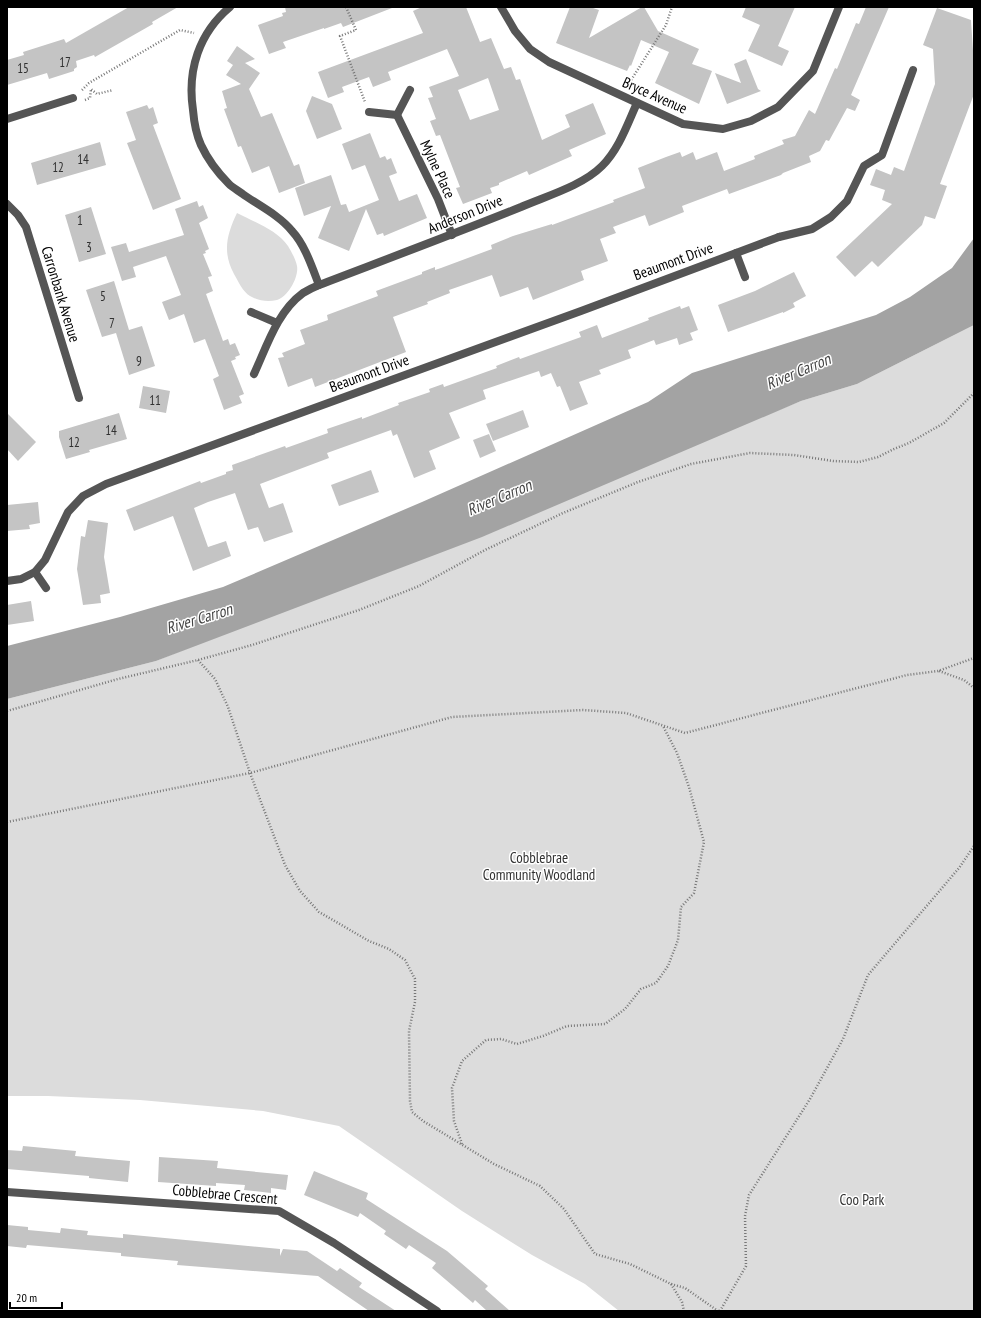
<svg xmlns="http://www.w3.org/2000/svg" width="981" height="1318" viewBox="0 0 981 1318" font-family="'PT Sans Narrow',sans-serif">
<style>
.green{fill:#dcdcdc}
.water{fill:#a3a3a3}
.building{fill:#c4c4c4;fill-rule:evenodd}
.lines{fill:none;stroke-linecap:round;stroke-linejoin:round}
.path{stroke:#777;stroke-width:2.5;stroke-dasharray:1 2;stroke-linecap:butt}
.service{stroke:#555;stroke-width:8}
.minor{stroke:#555;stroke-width:8}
.labels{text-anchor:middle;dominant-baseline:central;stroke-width:3;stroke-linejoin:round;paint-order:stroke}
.number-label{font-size:13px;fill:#313131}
.street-label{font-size:15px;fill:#000;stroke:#fff}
.park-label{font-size:15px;fill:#333;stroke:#fff}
.water-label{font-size:16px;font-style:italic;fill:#444;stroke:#fff}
</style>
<rect width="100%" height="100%" fill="#fff"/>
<g class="green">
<path d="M237 213C254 222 277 230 288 246 291 251 296 260 297 266 299 277 288 297 277 300 268 302 258 301 250 296 243 292 238 281 234 274 222 252 227 234 237 213Z"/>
<polygon points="974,325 974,1311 619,1311 585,1284 532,1255 462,1211 339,1126 263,1111 140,1100 48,1096 7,1096 7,699 156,661 801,401 857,384"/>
</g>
<polygon class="water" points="974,238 974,325 857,384 801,401 482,537 156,661 7,699 7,646 120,617 223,587 422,502 648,402 692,373 876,315 910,297 952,268"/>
<g class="building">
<polygon points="129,7 178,7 152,22 153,24 95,57 94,55 76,61 77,67 74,69 74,71 49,79 47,73 7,85 7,60 24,55 23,52 64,39 66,43"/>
<polygon points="285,7 392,7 392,8 343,27 341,23 324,29 324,28 283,42 286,48 269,54 258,25 283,16 282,13 286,12"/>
<path d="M422 7H466L480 42 491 38 504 69 511 67 516 80 520 79 542 140 570 127 565 115 593 103 606 134 569 150 572 156 529 175 527 171 499 183V185L490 188 492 193 463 204 456 188 460 187 440 135 436 136 430 121 436 119 428 98 433 97 429 87 459 76 447 49 388 72 391 80 373 87 369 77 342 87 344 92 328 98 318 72 423 33 413 11ZM488 78 499 110 470 120 458 90Z"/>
<polygon points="570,7 590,7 599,10 589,38 642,7 644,7 658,31 699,49 692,64 712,71 699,104 655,83 669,52 641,40 631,66 630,65 627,71 556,43"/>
<polygon points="746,7 795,7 778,46 789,51 782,66 748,51 760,25 742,17"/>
<polygon points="866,7 889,7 851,95 860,100 855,111 847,108 829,141 826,140 820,151 809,156 811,162 783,173 781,175 729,194 727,189 682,206 684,212 649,226 645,215 613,227 616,233 600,239 608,261 581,271 584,280 533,300 528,287 500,297 492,275 449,290 450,293 427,302 428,304 393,317 406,352 315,387 312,378 288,387 278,358 284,357 282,353 305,344 300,330 328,320 327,315 378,296 376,291 422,274 422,272 435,267 435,270 441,268 492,249 491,245 513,236 552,224 552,225 614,202 613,200 645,188 638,168 666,157 680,152 682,157 693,152 696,160 717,152 724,171 755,159 754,156 784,144 782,140 795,136 809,110 815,114 835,68 837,69 856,23 859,24"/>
<polygon points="937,8 971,20 974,66 974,94 940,184 947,186 935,219 925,216 922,225 878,267 872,261 855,277 836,257 892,204 882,200 885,190 870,185 876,169 891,175 894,167 904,171 935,84 933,49 923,45"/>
<polygon points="237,46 255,59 245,63 260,73 249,89 261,117 272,113 294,166 299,164 305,183 279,193 269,166 252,173 241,146 238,147 224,109 227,108 222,91 241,84 226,75 233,65 227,61"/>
<polygon points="746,59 758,89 761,91 727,104 715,73 741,83 734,64"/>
<polygon points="312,96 332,104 342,129 317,139 306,111"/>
<polygon points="147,105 149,109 153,107 158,123 153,125 181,199 153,210 127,143 136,140 126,112"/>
<polygon points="370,133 380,158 385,156 387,160 391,158 397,173 389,176 399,201 417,194 427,218 384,236 383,233 377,235 366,209 349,251 318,238 331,206 304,216 295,188 331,175 341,205 346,204 349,212 379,200 365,165 352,170 342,144"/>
<polygon points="100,142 106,165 37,185 31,163"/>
<polygon points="197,201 199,207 203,205 208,218 199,223 209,249 205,251 206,253 203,254 212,276 208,277 213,291 206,294 223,341 228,339 230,345 235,343 240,355 235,357 236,359 231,361 244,394 239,396 242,403 224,410 213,379 219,376 205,339 194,343 184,314 169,320 162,302 181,295 166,256 133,267 136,277 122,281 111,247 126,243 129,252 184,235 175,209"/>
<polygon points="91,207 106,254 79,262 65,215"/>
<polygon points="794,272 806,296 793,303 795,307 783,313 783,312 728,332 718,305 755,291"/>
<polygon points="114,281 129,330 142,326 155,366 129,375 116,333 102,337 86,290"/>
<polygon points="680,306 681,309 689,306 698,330 690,333 693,340 679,345 677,338 656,345 654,340 628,350 631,358 599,370 601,374 579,382 588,404 570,411 560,386 557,387 551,373 541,377 539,371 483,390 486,399 449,413 460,438 429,451 436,469 414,478 397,434 393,436 391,430 327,453 329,458 260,484 269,508 283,503 293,532 264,542 258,527 248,530 235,493 208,502 194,508 208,547 226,541 231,556 193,571 173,516 134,531 126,510 200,481 201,483 226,474 226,472 233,470 232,465 285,446 286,448 328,433 327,429 362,417 362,419 399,405 398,403 430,392 429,389 443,384 444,387 497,368 496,366 519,357 520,359 581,337 579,332 597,325 602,338 649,320 648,318"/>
<polygon points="143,386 170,391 166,413 139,408"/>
<polygon points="523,410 529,427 493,441 486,424"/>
<polygon points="7,413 36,442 18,461 7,449"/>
<polygon points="119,413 127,439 89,450 90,452 66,459 59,437 59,431"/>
<polygon points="489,434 496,451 480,458 473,440"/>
<polygon points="371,470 379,492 339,506 331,485"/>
<polygon points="38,502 40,523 29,525 30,529 7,531 7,505"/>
<polygon points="88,520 108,523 104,557 110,593 100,595 101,603 83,605 77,569 81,536 85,537"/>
<polygon points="31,601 34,621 7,625 7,605"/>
<polygon points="23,1146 76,1151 75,1156 130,1161 128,1182 89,1178 89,1176 7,1169 7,1150 22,1151"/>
<polygon points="159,1157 218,1161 217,1168 288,1175 286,1190 271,1188 271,1193 244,1190 245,1185 216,1183 216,1186 158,1182"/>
<polygon points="314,1171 368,1193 366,1199 447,1251 488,1286 485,1289 510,1311 487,1311 475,1300 473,1303 432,1268 436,1263 409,1245 406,1249 384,1234 386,1231 360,1213 358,1217 304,1195"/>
<polygon points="7,1225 28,1227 28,1230 60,1233 61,1228 88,1231 87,1235 123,1238 123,1234 280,1249 280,1256 283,1249 307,1251 337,1271 340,1268 362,1283 359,1287 396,1311 369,1311 318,1276 177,1265 178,1261 121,1256 121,1253 27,1245 26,1248 7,1246"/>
</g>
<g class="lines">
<g class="path">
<polyline points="346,7 356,30 340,36 365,102"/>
<polyline points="628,85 666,25 672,7"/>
<polyline points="82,90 89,83 180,30 194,33"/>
<polyline points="85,100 90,98 91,89 97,94 113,90"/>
<polyline points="198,660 215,679 228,707 250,773 285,865 300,891 319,912 369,941 389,949 405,960 415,979 415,1002 409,1031 410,1101 412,1112 423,1121 494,1164 540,1186 564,1209 595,1254 630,1264 671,1284 685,1288 718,1311"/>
<polyline points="939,671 964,680 974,688"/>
<polyline points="7,711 118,679 198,660 252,645 359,610 419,586 485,550 563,513 638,482 691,464 750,453 794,455 833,461 859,462 878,457 894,449 909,443 944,423 974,393"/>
<polyline points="7,822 250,773 452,717 583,710 626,713 685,733 907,675 938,671 974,658"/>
<polyline points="462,1144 454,1121 452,1088 462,1061 486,1040 501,1039 517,1044 543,1036 567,1026 605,1024 625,1009 641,989 656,983 668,966 678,940 681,907 694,893 704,842 689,787 677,753 663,726"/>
<polyline points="671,1284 682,1302 684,1311"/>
<polyline points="720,1311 746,1266 745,1216 749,1195 810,1099 843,1039 868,975 959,868 974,846"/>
</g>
<g class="service">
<polyline points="779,237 812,229 831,217 847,201 864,166 882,155 913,70"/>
<polyline points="736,253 745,277"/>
<polyline points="35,572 46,588"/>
</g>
<g class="minor">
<path d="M230 7C199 33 187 70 193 110 194 122 196 134 201 145 208 160 218 173 229 184 233 188 239 191 244 195 260 206 280 216 292 231 305 245 312 267 319 285"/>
<polyline points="501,7 515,31 530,49 549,62 683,124 723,129 751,121 778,107 813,71 839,7"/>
<polyline points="369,112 397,115 410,90"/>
<polyline points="397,115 438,199 452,235"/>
<polyline points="7,119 73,98"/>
<polyline points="7,204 18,215 26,227 79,398"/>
<polyline points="251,312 277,323"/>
<path d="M254 374C267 346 277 312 303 293 308 290 314 287 319 285 387 259 454 234 521 207 546 196 582 186 602 166 619 149 627 125 637 103"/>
<polyline points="7,581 21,579 35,572 45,560 68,512 83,496 106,484 581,311 779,237"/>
<polyline points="7,1192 279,1211 334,1243 437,1311"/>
</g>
</g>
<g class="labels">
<g class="number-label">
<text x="65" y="62">17</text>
<text x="23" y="68">15</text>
<text x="83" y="159">14</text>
<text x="58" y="167">12</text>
<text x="80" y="220">1</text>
<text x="89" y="247">3</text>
<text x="103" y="296">5</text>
<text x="112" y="323">7</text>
<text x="139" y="361">9</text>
<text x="155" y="400">11</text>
<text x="111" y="430">14</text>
<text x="74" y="442">12</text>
</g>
<g class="street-label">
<text transform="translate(655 95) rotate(24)">Bryce Avenue</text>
<text transform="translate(438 169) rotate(65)">Mylne Place</text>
<text transform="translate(465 214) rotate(-22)">Anderson Drive</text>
<text transform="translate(673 261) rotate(-20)">Beaumont Drive</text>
<text transform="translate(61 294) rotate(73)">Carronbank Avenue</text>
<text transform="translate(369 373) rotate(-20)">Beaumont Drive</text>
<text transform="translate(225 1194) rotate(5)">Cobblebrae Crescent</text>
</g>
<g class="park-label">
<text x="539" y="857">Cobblebrae<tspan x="539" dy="17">Community Woodland</tspan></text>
<text x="862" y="1199">Coo Park</text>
</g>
<g class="water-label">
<text transform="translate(798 371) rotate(-23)">River Carron</text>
<text transform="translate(499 497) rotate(-23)">River Carron</text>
<text transform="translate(199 618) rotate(-17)">River Carron</text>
</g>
</g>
<rect width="981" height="1318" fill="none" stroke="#000000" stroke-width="16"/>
<path d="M10 1302v6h52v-6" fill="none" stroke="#000000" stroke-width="2"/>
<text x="16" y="1302" font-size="12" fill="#000000" stroke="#ffffff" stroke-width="3" paint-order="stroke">20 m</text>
</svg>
